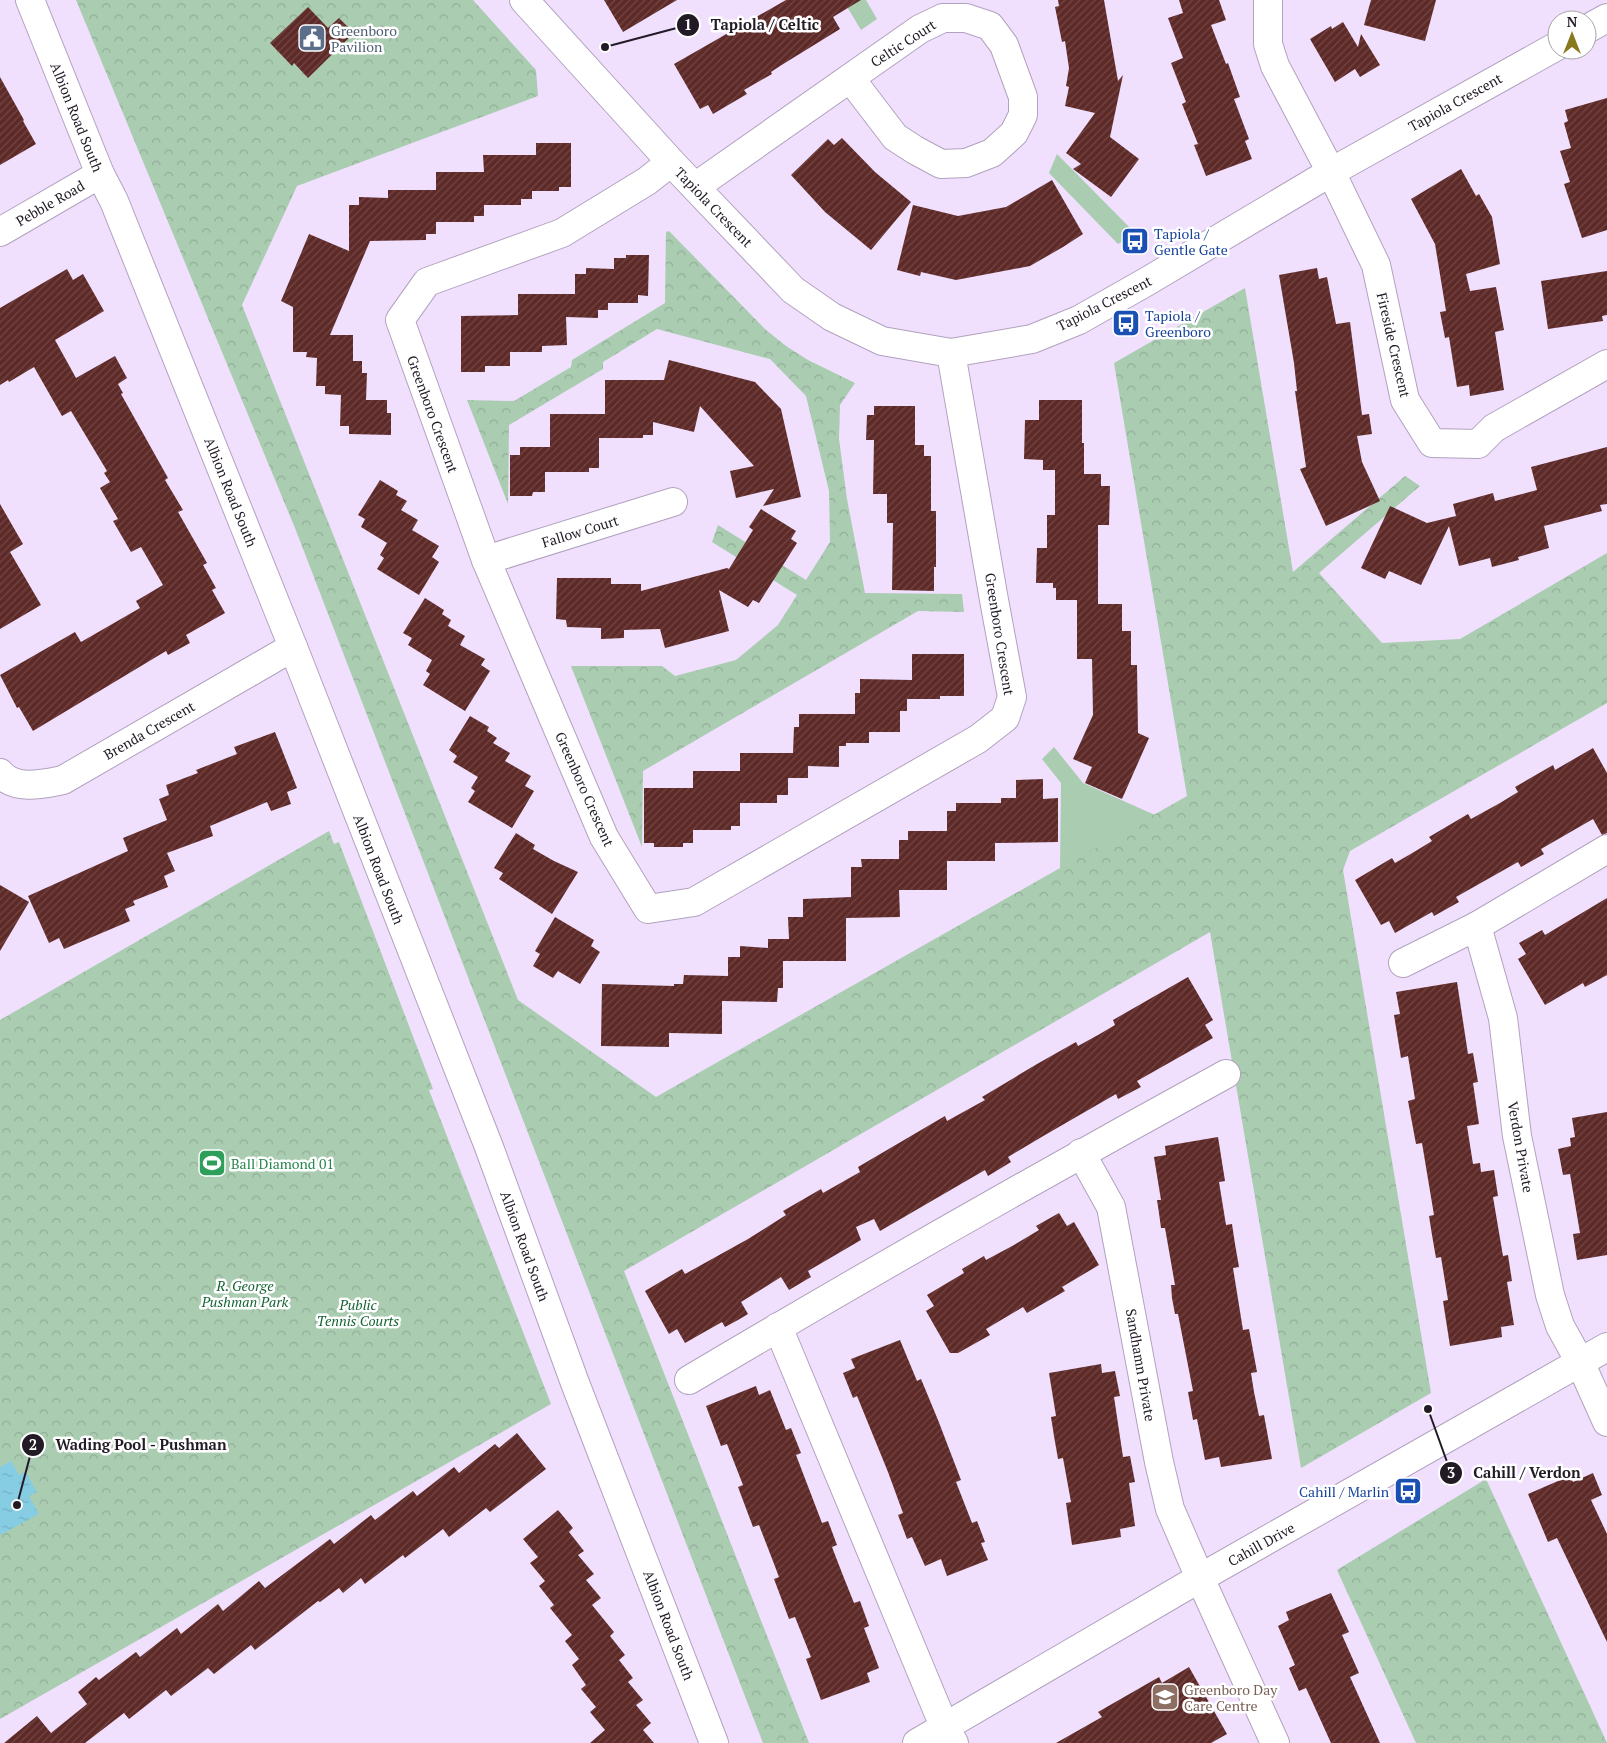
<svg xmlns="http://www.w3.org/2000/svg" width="1607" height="1743" viewBox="0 0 1607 1743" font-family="'PT Serif',serif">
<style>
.grass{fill:#aaccb1}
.forest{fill:url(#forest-crowns)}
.water{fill:url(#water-ripples)}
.building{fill:url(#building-hatch)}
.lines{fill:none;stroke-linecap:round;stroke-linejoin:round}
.minor-casing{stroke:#b1a2be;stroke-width:30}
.minor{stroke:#fff;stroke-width:28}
.labels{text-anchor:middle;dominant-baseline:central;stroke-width:5;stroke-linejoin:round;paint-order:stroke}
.service-label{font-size:14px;fill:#4e5e75;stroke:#fff;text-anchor:start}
.street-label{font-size:14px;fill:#221b26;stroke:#fff}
.transit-label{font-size:14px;fill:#164399;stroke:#fff;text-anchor:start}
.leisure-label{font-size:14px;fill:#27864d;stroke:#fff;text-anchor:start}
.park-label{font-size:14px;font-style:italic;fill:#146434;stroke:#fff}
.education-label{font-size:14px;fill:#785e54;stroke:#fff;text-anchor:start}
.leader{fill:none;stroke:#221b26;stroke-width:2}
.callout-dot{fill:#221b26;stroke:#fff;stroke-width:2}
.mark-label{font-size:15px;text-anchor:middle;font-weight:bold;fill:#fff}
.callout-label{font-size:15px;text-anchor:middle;font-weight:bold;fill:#221b26;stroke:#fff;stroke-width:5;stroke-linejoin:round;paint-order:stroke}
</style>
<defs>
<pattern id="forest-crowns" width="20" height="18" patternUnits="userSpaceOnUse" patternTransform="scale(1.25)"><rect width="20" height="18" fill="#aaccb1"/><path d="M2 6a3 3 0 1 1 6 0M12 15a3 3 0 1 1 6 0" fill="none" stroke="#92af98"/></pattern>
<pattern id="water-ripples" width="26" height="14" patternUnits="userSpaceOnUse" patternTransform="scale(1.25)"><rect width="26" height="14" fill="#86cde3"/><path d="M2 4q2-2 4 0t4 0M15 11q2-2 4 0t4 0" fill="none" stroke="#73afc3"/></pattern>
<pattern id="building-hatch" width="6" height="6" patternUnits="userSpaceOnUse" patternTransform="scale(1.25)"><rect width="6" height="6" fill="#5e2a28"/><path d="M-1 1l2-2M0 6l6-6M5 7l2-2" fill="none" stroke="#714746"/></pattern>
</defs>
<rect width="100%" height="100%" fill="#f0e0fe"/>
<g class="grass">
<polygon points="843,0 866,0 877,19 861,30"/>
<polygon points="1057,154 1136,234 1118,244 1049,173"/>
<polygon points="1054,747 1083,783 1155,815 1060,870 1061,783 1042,759"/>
</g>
<g class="forest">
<polygon points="76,0 473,0 536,70 538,96 297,186 242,305 518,1000 656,1097 1187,796 1114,363 1245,288 1293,572 1405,476 1420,486 1319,573 1382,643 1460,639 1607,553 1607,703 1350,851 1343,870 1431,1393 1301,1468 1210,932 624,1271 809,1743 763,1743 295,528"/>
<polygon points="669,231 766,330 786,346 808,360 855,383 840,405 839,439 847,499 865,593 962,594 964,612 918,611 643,771 642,847 571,666 662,666 675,676 736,660 778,625 797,595 712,542 718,525 806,580 830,542 829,491 806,396 770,359 657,329 603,362 603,369 509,425 508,504 467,400 514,401 571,367 572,360 665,303 666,232"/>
<polygon points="329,831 334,844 339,842 433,1089 429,1090 551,1404 0,1719 0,1020"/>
<polygon points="1486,1479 1607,1743 1416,1743 1337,1570"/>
</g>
<polygon class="water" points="11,1461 19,1475 26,1472 37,1492 29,1496 39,1514 0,1535 0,1467"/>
<g class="building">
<polygon points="604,0 677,0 623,32"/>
<polygon points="786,0 861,0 833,17 840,29 780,66 771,72 772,74 744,90 747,94 713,114 708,105 700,109 674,64"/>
<polygon points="1058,0 1104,0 1118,81 1123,75 1110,137 1139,159 1111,197 1073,169 1081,164 1066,153 1095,113 1065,106 1069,87 1066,86 1069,68 1065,41 1062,42 1055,7 1059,6"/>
<polygon points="1179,0 1219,0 1226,20 1211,25 1226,64 1228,63 1240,97 1234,99 1249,139 1245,141 1252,159 1206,176 1194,145 1198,144 1182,104 1186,102 1171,63 1183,58 1168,18 1183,13"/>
<polygon points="1371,0 1436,0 1425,41 1364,25"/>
<polygon points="308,7 328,28 339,18 354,33 308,78 294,63 292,66 270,43"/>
<polygon points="1343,22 1358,47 1361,34 1380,65 1360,77 1355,69 1335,82 1310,39 1331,26 1332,29"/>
<polygon points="0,77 24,120 23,121 36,144 0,165"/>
<polygon points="1607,98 1607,230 1582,238 1564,184 1570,182 1560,151 1571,148 1564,123 1568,121 1565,110"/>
<polygon points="842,138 875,172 911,202 871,250 825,212 791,175 828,139 834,145"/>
<polygon points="536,143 571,143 571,187 559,187 559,191 532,191 532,199 521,199 521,205 484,205 484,216 474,216 474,222 436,222 436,234 426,234 426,240 370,241 330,335 353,335 353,361 362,361 362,373 367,373 366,400 387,400 387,413 391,413 391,435 349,434 349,426 340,426 341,395 325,394 325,386 316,386 317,358 306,357 307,352 293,352 293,307 281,301 309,234 349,251 349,205 359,205 359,197 388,198 388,190 436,190 436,172 484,172 483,155 536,155"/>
<polygon points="1461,169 1476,196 1479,194 1492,217 1500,264 1466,274 1470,291 1496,287 1504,330 1495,332 1504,390 1470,396 1469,385 1457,387 1449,337 1445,338 1440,312 1446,311 1435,244 1411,199"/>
<polygon points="1052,180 1083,234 1063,247 1030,266 956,280 921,272 920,276 897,270 913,205 958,216 1006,207"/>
<polygon points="626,255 649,255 648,296 638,295 638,303 608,303 608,310 598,310 598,318 566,317 567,345 542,346 542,352 510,352 510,366 485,366 485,372 461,372 461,316 518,315 518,294 575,294 575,274 586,274 586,268 614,269 614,258 626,258"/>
<polygon points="1317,268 1319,279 1327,277 1336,324 1350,322 1362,415 1369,414 1372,434 1357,436 1362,462 1380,501 1326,526 1300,469 1306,467 1295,391 1297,391 1294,363 1279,275"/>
<polygon points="67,269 73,280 83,274 104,311 55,340 76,378 115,356 127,378 118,384 123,393 121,394 168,478 165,480 183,510 178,512 207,563 203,565 216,588 212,590 225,613 186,635 190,643 168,655 166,651 33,731 19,707 17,708 0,675 75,632 81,642 140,608 136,601 163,585 141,547 131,552 113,521 118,519 100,488 110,482 104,473 107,471 71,411 62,416 34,367 9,382 8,380 0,385 0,308"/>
<polygon points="1607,271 1607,315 1602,316 1603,321 1548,329 1541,281"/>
<polygon points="669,360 755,382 781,409 801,497 763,506 774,489 736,498 730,471 754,466 700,406 694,432 653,422 653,435 643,435 643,438 599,438 599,468 589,468 589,472 545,472 545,492 533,492 532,496 510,496 510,455 520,455 520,447 550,447 550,414 605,414 605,380 664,380"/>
<polygon points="1039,400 1082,400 1082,443 1084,443 1084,474 1101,474 1101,486 1110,486 1109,525 1098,525 1098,604 1122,604 1122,631 1131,631 1131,665 1137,665 1138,733 1149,738 1122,799 1085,783 1092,767 1073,759 1093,715 1092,659 1077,659 1077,600 1056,600 1056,588 1053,588 1053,583 1036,583 1037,548 1047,548 1047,515 1055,515 1055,470 1043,470 1043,460 1024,459 1025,420 1039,420"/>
<polygon points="874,406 915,406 915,445 924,445 924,456 931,456 931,511 936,511 936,567 934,567 934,591 892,590 893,523 887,523 887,494 873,494 874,440 866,440 867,415 874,415"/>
<polygon points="1607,447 1607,504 1600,505 1602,511 1544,526 1549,548 1518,557 1519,560 1492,567 1490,558 1459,566 1449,526 1421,585 1389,571 1385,579 1361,568 1390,506 1427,523 1456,516 1453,504 1493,493 1495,501 1537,490 1531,467"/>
<polygon points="380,480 398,491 396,495 407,501 401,510 418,520 412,530 439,546 432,557 439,562 419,595 377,569 384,558 380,555 387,543 361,527 365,519 358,515"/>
<polygon points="0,504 23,544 10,552 41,605 0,629"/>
<polygon points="761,509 796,531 791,539 797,543 759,603 753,600 748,607 719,590 729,631 665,648 660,629 624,630 624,638 601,639 601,628 567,627 566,620 556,619 557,578 611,578 611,584 641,584 641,591 727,568 729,569 753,530 749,527"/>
<polygon points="425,598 444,610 442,614 451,620 448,626 465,636 460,645 485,659 481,665 490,671 465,711 423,685 430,674 426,671 432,660 408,645 412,638 403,633"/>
<polygon points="912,654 964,654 964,696 940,696 940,699 907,699 907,711 900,711 900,732 869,732 869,743 846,743 846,746 839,746 839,767 808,766 808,778 788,778 788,795 777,795 777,803 740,803 740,826 731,826 731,830 693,830 693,843 683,843 683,847 654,847 654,843 644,843 644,788 693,788 693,771 740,771 740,753 793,753 794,727 799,727 799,714 855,714 855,693 860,693 860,679 912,680"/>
<polygon points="470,716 489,727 487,731 497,738 493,743 510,753 505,761 531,776 525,786 534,791 512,828 468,802 475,791 471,788 478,777 453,762 457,756 449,750"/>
<polygon points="275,732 297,788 287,792 291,804 271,811 267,802 210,826 213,836 167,853 175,871 164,876 168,887 133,901 135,905 125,909 130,921 64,949 59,938 49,943 28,896 128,851 123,838 167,820 159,799 169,795 166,785 198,773 196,770 237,754 234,747"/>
<polygon points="1593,748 1607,773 1607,833 1602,835 1593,819 1541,849 1544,854 1521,867 1518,862 1456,897 1459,902 1434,916 1432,912 1395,933 1389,921 1381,925 1355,880 1392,858 1395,863 1414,852 1432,841 1429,837 1468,814 1471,819 1500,803 1518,792 1515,787 1553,765 1555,770"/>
<polygon points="1043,779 1043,799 1058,798 1058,842 995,843 995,861 947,861 947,890 899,890 900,917 846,918 846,961 783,961 783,988 778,988 777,1002 722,1001 722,1034 669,1033 669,1047 601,1046 602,984 674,986 674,984 683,984 684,975 728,976 728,957 740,957 740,946 768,948 768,939 789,939 788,917 803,917 803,899 851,897 851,867 862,867 861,859 899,859 899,840 908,840 908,831 947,831 947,811 956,811 956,803 1001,803 1001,798 1016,798 1016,780"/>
<polygon points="516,833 535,845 533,849 554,861 578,872 552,914 499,879 503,873 494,868"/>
<polygon points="0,885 29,902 0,951"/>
<polygon points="1607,898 1607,975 1585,987 1583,983 1545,1005 1518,959 1526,954 1519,943 1542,930 1545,935"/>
<polygon points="555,917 594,940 591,946 600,952 580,984 558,971 553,978 533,966 540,954 535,951"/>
<polygon points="1188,977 1213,1020 1205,1025 1213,1038 1137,1081 1141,1087 1118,1099 1116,1094 1045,1135 1008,1157 1011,1162 988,1176 985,1170 880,1231 874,1219 856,1227 861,1240 808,1271 811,1277 789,1290 781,1277 741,1302 748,1314 738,1320 725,1327 722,1322 685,1343 677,1329 669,1334 645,1291 682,1269 685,1274 748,1239 786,1215 783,1211 821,1189 823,1193 860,1172 858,1167 945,1116 947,1121 985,1100 982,1097 1037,1064 1076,1042 1078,1046 1098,1035 1115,1025 1113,1020"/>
<polygon points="1457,982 1468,1054 1473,1053 1478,1082 1473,1083 1479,1124 1467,1126 1473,1164 1480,1163 1481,1172 1494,1170 1498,1196 1493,1197 1503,1256 1508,1255 1512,1281 1507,1282 1514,1325 1501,1327 1502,1337 1450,1346 1443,1301 1448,1300 1441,1257 1436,1258 1432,1235 1429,1216 1434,1215 1422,1143 1416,1144 1408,1101 1415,1099 1408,1056 1401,1058 1394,1015 1400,1014 1396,992"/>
<polygon points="1607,1112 1607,1255 1577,1260 1573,1234 1580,1233 1570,1174 1563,1175 1558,1149 1571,1146 1570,1138 1575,1137 1572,1118"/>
<polygon points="1218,1137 1225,1181 1219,1182 1226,1225 1232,1224 1235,1244 1239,1267 1233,1268 1243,1330 1249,1329 1257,1372 1251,1373 1254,1392 1259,1416 1264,1415 1272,1459 1221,1467 1219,1457 1205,1460 1197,1419 1193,1420 1188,1392 1193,1391 1178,1314 1175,1314 1172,1298 1171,1285 1175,1285 1165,1228 1161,1228 1159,1213 1157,1200 1161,1200 1154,1157 1166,1155 1165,1146"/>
<polygon points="1059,1213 1067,1226 1074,1222 1099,1265 1062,1287 1065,1291 1027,1313 1023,1307 986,1329 990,1335 958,1353 950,1353 926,1311 934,1306 927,1295 964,1273 962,1269 984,1256 986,1260 1014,1245 1039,1230 1036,1226"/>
<polygon points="900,1340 917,1381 921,1379 938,1420 961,1480 956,1482 972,1523 977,1521 985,1542 981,1543 988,1560 947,1576 941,1559 925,1566 912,1537 907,1539 898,1515 903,1513 888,1472 857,1396 853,1398 843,1373 855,1368 851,1359"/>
<polygon points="1101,1364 1102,1373 1115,1371 1120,1396 1114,1397 1123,1457 1130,1456 1135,1482 1129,1483 1135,1526 1120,1529 1121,1537 1072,1545 1066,1503 1071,1502 1063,1458 1058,1459 1054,1436 1051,1417 1056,1416 1049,1373"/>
<polygon points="756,1386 759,1395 770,1390 786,1430 791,1428 801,1453 796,1455 822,1523 828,1521 837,1545 832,1547 842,1573 854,1603 860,1601 869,1626 864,1628 879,1668 867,1673 870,1682 821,1700 806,1659 811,1657 795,1617 789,1619 774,1579 779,1577 771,1556 759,1525 753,1527 738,1487 743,1485 727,1444 721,1446 706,1406"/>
<polygon points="517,1433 546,1469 490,1512 486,1508 449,1537 443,1529 405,1558 403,1555 365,1584 361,1578 343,1593 339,1588 320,1602 318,1601 255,1650 251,1645 214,1674 208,1668 171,1696 166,1690 129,1719 124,1713 85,1743 4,1743 37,1716 51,1733 87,1704 78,1692 96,1677 99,1680 136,1652 140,1657 177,1628 181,1634 218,1604 223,1611 259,1581 265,1588 330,1539 334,1544 371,1515 375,1520 413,1491 417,1496 454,1467 459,1473 495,1444 499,1448"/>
<polygon points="1593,1473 1602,1495 1591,1500 1607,1534 1607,1642 1557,1538 1548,1542 1528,1494 1565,1478 1565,1479 1571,1477 1573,1482"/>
<polygon points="558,1510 573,1528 569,1532 584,1551 578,1555 594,1574 586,1580 601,1598 592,1605 614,1632 610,1636 625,1655 619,1660 633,1678 628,1682 643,1700 636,1705 651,1723 643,1730 654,1743 590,1743 605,1730 590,1712 596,1707 581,1689 586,1685 572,1665 579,1659 565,1641 572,1635 550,1608 554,1605 539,1586 545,1581 530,1563 538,1557 523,1539"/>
<polygon points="1331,1593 1349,1632 1342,1635 1359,1673 1350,1677 1380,1743 1331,1743 1306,1688 1299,1691 1289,1668 1295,1665 1278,1626 1289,1620 1286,1612"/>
<polygon points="1189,1667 1227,1734 1211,1743 1056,1743 1102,1717 1098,1712 1159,1677 1162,1683"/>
</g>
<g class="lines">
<g class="minor-casing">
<g id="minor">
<polyline points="30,0 100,174 114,201 293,647 489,1147 575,1383 714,1743"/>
<polyline points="524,0 671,162 793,290 832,317 882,341 951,353 1032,339 1079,320 1146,282 1331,172 1557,46"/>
<polyline points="1268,0 1268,44 1275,66 1331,172 1376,265 1405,400 1432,443 1478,444 1494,428 1607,364"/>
<polyline points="1587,29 1607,18"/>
<polyline points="671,162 647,181 562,233 427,282 400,320 486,560 604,837 648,909 694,902 978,739 1005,718 1012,697 994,600 951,353"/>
<polyline points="695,187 920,29 943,18 966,18 990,26 1004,45 1023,97 1023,115 1014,133 992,153 966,163 941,164 915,150 895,137 850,78"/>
<polyline points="0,232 100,174"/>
<polyline points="486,560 673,502"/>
<path d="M0 773C15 791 43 784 63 780L293 647"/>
<polyline points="1477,926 1503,1018 1517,1136 1550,1295 1560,1326 1580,1362 1607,1422"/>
<polyline points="1403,963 1477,926 1607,849"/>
<polyline points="1081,1153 1111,1207 1159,1462 1170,1509 1200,1578 1275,1743"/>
<polyline points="778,1327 944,1726 954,1743"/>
<path d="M689 1380C866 1275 1045 1173 1226 1074"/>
<polyline points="917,1743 1200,1578 1607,1347"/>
</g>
</g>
<use href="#minor" class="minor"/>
</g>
<defs>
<g id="civic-square" transform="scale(1.4375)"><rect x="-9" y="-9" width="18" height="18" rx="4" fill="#5c6f8a" stroke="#fff"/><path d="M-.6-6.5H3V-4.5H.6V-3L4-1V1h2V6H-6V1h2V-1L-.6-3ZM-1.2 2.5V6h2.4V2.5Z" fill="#fff"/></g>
<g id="bus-square" transform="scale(1.4375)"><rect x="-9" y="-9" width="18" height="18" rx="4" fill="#1a4fb4" stroke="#fff"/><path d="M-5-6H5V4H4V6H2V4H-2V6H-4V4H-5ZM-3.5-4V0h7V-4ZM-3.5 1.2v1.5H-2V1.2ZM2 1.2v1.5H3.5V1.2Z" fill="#fff"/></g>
<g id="stadium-square" transform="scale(1.4375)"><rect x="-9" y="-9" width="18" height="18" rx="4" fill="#2e9e5b" stroke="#fff"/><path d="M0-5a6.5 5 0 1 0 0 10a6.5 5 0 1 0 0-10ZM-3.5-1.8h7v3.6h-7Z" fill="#fff"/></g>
<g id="school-square" transform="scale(1.4375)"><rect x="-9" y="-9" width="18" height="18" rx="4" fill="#8d6e63" stroke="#fff"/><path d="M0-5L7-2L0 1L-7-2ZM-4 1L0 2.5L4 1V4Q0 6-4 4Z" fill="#fff"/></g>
</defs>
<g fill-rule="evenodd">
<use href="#civic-square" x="312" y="38"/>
<use href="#bus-square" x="1135" y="241"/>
<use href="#bus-square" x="1126" y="323"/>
<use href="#stadium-square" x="212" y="1163"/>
<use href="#bus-square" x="1408" y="1491"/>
<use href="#school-square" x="1165" y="1697"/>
</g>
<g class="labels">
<g class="service-label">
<text x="331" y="30">Greenboro<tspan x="331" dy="16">Pavilion</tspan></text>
</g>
<g class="street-label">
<text transform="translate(903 43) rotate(-33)">Celtic Court</text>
<text transform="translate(1455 102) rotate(-29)">Tapiola Crescent</text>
<text transform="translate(77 117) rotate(68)">Albion Road South</text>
<text transform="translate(50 203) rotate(-30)">Pebble Road</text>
<text transform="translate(714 207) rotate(46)">Tapiola Crescent</text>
<text transform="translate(1104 303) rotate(-27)">Tapiola Crescent</text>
<text transform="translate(1394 345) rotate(77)">Fireside Crescent</text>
<text transform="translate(433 414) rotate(70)">Greenboro Crescent</text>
<text transform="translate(231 492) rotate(68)">Albion Road South</text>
<text transform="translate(580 531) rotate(-17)">Fallow Court</text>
<text transform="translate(1000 634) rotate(81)">Greenboro Crescent</text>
<text transform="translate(149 730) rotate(-30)">Brenda Crescent</text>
<text transform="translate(585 789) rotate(66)">Greenboro Crescent</text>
<text transform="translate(379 869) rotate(69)">Albion Road South</text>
<text transform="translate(1521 1147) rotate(80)">Verdon Private</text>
<text transform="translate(525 1246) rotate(70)">Albion Road South</text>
<text transform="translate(1141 1365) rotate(80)">Sandhamn Private</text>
<text transform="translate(1261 1544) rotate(-29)">Cahill Drive</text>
<text transform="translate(669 1625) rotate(69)">Albion Road South</text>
</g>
<g class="transit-label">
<text x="1154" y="233">Tapiola /<tspan x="1154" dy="16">Gentle Gate</tspan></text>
<text x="1145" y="315">Tapiola /<tspan x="1145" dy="16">Greenboro</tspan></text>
<text x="1389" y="1491" text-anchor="end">Cahill / Marlin</text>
</g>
<g class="leisure-label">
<text x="231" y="1163">Ball Diamond 01</text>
</g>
<g class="park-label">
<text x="245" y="1285">R. George<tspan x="245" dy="16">Pushman Park</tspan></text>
<text x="358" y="1304">Public<tspan x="358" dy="16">Tennis Courts</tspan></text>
</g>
<g class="education-label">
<text x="1184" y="1689">Greenboro Day<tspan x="1184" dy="16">Care Centre</tspan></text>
</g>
</g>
<path class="leader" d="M605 47L688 25M17 1505L33 1445M1428 1409L1451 1473"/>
<g class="callout-dot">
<circle cx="605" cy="47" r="5"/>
<circle cx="17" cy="1505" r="5"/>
<circle cx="1428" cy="1409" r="5"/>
<circle cx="688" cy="25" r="12"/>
<circle cx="33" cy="1445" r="12"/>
<circle cx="1451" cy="1473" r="12"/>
</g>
<g class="mark-label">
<text x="688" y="30">1</text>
<text x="33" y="1450">2</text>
<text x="1451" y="1478">3</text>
</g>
<g class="callout-label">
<text x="765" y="30">Tapiola / Celtic</text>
<text x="141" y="1450">Wading Pool - Pushman</text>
<text x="1527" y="1478">Cahill / Verdon</text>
</g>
<g transform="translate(1572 35)"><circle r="24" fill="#ffffff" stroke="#a7a4a8"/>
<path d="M0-4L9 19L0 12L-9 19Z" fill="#89791e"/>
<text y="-8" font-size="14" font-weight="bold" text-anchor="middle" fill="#221b26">N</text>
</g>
</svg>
